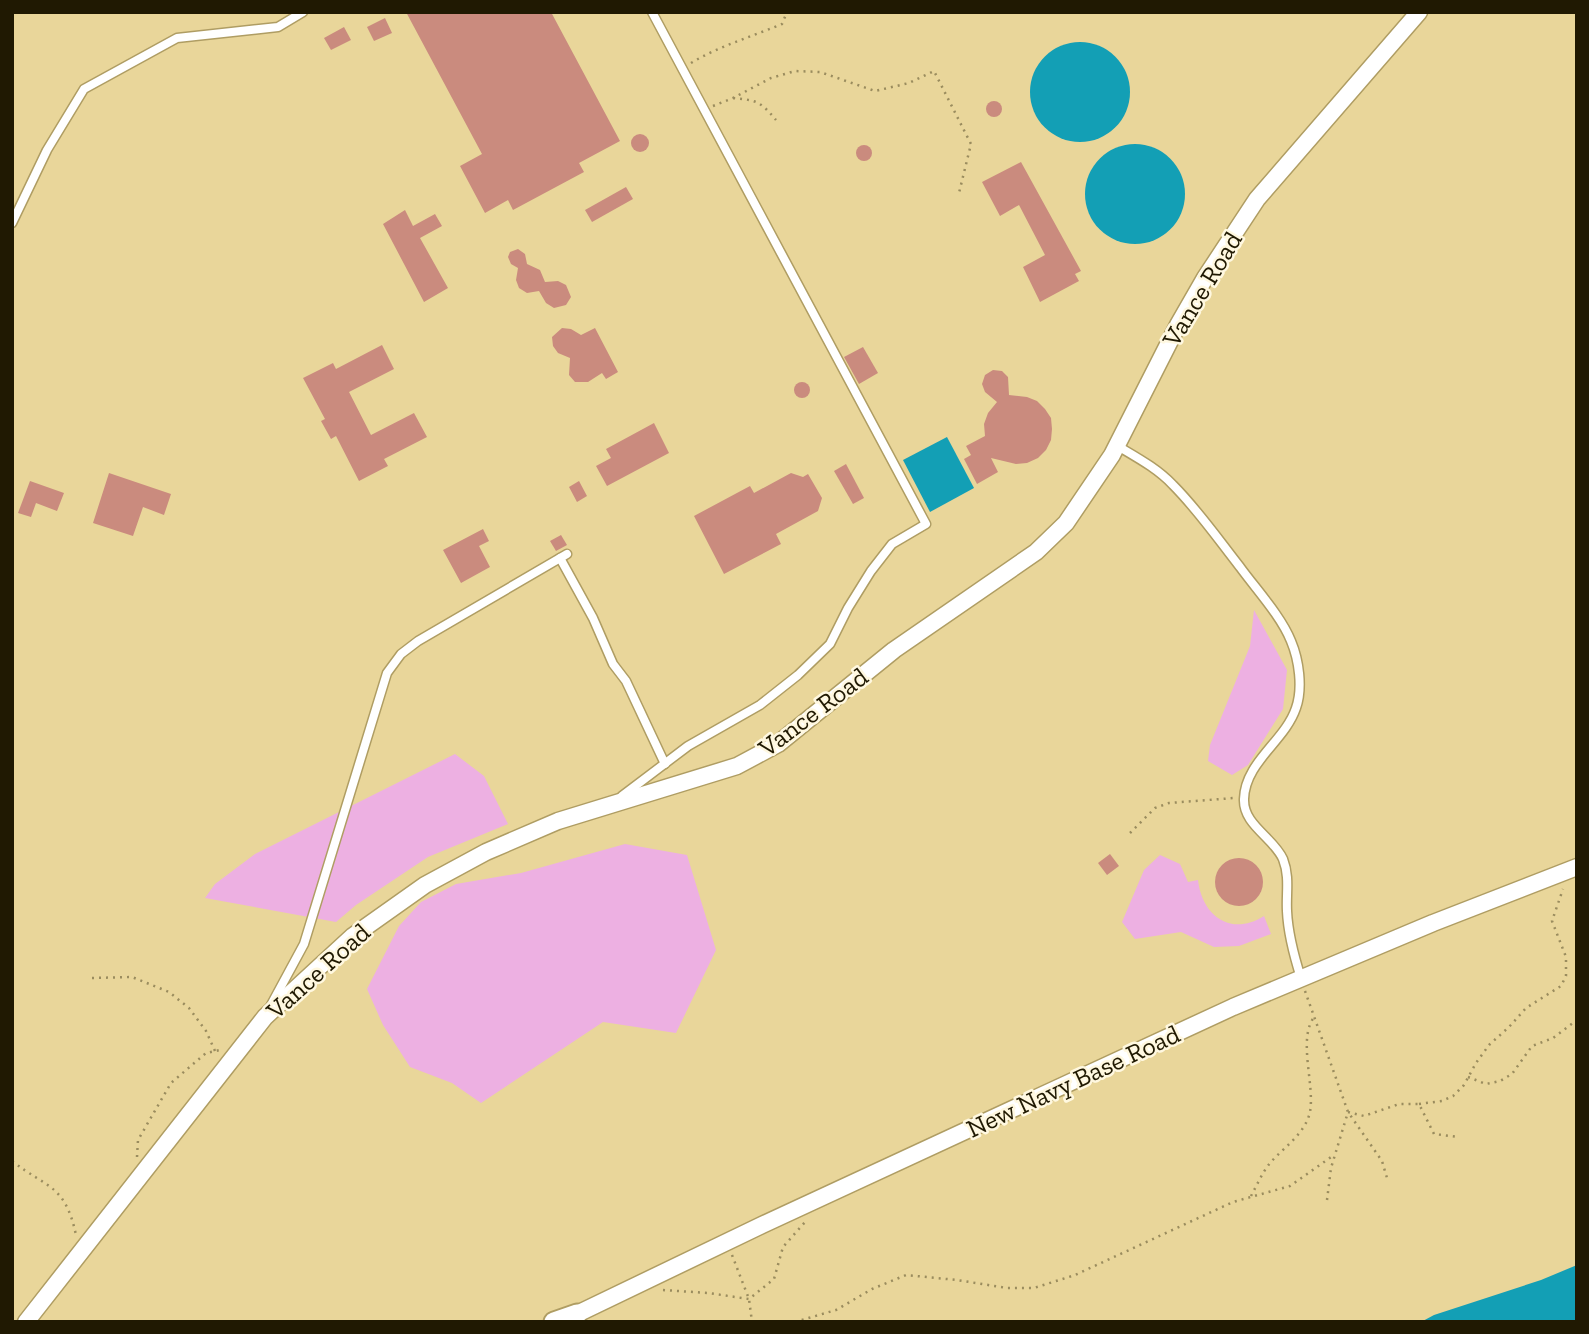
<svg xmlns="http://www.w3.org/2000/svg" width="1589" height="1334" viewBox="0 0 1589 1334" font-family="'Zilla Slab',serif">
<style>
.green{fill:#edb0e2}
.water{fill:#139fb5}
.building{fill:#ca8b7e}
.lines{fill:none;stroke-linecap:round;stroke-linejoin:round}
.service-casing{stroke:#af9d63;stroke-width:11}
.minor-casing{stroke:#af9d63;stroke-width:19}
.tertiary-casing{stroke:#af9d63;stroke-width:23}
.path{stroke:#9a8c5e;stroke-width:2.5;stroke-dasharray:2 5;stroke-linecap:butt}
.service{stroke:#fff;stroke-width:8}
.minor{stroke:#fff;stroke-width:16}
.tertiary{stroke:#fff;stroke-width:19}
.labels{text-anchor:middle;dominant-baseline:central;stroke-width:5;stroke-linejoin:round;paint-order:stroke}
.street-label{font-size:26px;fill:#201902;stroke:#fff8e0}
</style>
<rect width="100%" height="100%" fill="#e9d69a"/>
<g class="green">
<polygon points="1254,610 1287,670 1283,709 1248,765 1232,775 1208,761 1210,745 1250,646"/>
<polygon points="455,754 484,776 508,824 428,857 356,905 336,922 205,898 215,884 255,854"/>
<polygon points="625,844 687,855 716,950 676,1033 603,1022 481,1103 452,1083 410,1067 383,1025 367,989 399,926 421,902 456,884 521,873"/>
<path d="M1160 855 1180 864 1188 882 1198 880C1202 916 1231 937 1264 916L1271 934 1239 946 1214 947 1181 932 1135 939 1122 922 1144 870Z"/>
</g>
<g class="water">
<circle cx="1080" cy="92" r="50"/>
<circle cx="1135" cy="194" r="50"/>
<polygon points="947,437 974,488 930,512 903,460"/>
<polygon points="1577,1265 1577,1322 1421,1322 1434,1315 1541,1280"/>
</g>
<g class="building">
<polygon points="406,12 551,12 620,141 579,163 584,172 513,210 508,200 485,213 460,166 482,154"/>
<polygon points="385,18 392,33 374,41 367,27"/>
<polygon points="344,27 351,40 331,50 324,38"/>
<circle cx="994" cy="109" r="8"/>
<circle cx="640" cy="143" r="9"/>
<circle cx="864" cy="153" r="8"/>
<polygon points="1021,162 1081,271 1075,274 1079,281 1040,302 1023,267 1045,255 1019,205 1000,216 982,182"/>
<polygon points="626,187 633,199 592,222 585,210"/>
<polygon points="405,210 413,226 435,214 442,226 420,238 448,288 424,302 383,224"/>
<polygon points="518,249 525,254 527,264 540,270 545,282 558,281 566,285 571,297 566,305 554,308 546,303 539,291 527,293 519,288 516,280 518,268 511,264 508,257 510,252"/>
<polygon points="562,328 571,329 581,335 595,328 618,372 606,379 602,373 588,382 575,382 569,375 570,358 558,353 553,346 552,337"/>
<polygon points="382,345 394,369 349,392 371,435 414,413 427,437 384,459 388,466 359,481 336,436 331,439 321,421 325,419 303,378 333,363 336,369"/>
<polygon points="863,347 878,373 859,384 844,357"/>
<polygon points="993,370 1002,371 1008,377 1009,395 1027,397 1037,401 1045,409 1051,418 1052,429 1051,440 1046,450 1038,458 1027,463 1016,464 991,458 998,472 977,484 964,459 971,455 966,446 985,436 984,424 988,413 997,402 985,392 982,384 985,375"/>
<circle cx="802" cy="390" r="8"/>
<polygon points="654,423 669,453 607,486 596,466 611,458 606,449"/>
<polygon points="846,464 864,498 853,504 834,471"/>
<polygon points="109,473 171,494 164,515 143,507 133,536 93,523"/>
<polygon points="791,473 803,477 808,474 822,498 818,511 776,534 781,544 724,574 694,516 750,486 754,493"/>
<polygon points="30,481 64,493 57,511 36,503 31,517 18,513"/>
<polygon points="579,481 587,496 577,502 569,487"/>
<polygon points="483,529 489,541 479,546 490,567 461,583 443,550"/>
<polygon points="561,535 567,545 556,551 550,541"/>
<polygon points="1110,854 1119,866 1107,875 1098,863"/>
<circle cx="1239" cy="882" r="24"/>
</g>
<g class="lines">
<g class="service-casing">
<g id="service">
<polyline points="12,223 47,150 84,89 177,38 278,27 303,12"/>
<path d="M1116 445C1136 457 1157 468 1173 485 1198 510 1218 539 1240 567 1256 589 1281 616 1291 641 1299 660 1303 688 1296 708 1285 741 1245 762 1244 799 1243 825 1273 837 1283 859 1290 877 1286 893 1287 911 1288 934 1294 956 1301 978"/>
<polyline points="560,558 593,618 613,664 626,681 665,764"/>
<polyline points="622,796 688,746 760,705 798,675 830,644 848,608 871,571 892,544 926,524 652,12"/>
<polyline points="271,1005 304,944 387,673 401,654 418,641 567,554"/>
</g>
</g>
<g class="minor-casing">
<g id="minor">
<polyline points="577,1314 762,1225 1233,1007 1433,923 1577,867"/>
<polyline points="26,1322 265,1017 353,936 425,885 486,852 558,821 737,766 778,744 894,650 1036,552 1066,523 1112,455 1178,325 1205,278 1257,199 1419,12"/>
</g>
</g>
<g class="tertiary-casing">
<polyline id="tertiary" points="554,1322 577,1314"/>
</g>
<g class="path">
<path d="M691 63C719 46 751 37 782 24L787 12"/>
<path d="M733 98C757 100 761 102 776 120"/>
<polyline points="713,106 733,98 771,78 795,71 820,72 875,91 909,83 934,71 971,144 959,193"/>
<polyline points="1130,833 1155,808 1169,803 1234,798"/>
<polyline points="92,978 132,977 169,992 189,1008 206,1031 215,1051"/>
<polyline points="1305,991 1348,1112 1382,1161 1387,1178"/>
<polyline points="1468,1077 1486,1084 1500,1081 1512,1074 1532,1046 1553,1038 1577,1020"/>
<polyline points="1419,1104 1442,1101 1453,1096 1464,1085 1476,1063 1489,1045 1509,1027 1526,1008 1561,986 1566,976 1566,957 1552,921 1563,889"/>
<polyline points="1348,1112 1364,1116 1399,1104 1419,1104 1434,1134 1458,1137"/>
<polyline points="137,1157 138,1140 171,1083 206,1053 220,1050"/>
<path d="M12 1161C48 1189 65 1184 76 1235"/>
<path d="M1251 1196C1257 1185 1262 1173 1270 1163 1284 1147 1305 1134 1310 1112 1315 1084 1297 1037 1315 1016"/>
<polyline points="1327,1200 1331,1168 1348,1112"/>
<polyline points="732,1255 749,1299 752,1322"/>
<polyline points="663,1290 708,1293 749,1299 774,1279 783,1247 805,1222"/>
<polyline points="795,1322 836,1310 872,1289 906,1275 957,1280 1007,1288 1034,1288 1075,1275 1233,1202 1290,1186 1334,1155"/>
</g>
<use href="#service" class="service"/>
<use href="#minor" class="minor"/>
<use href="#tertiary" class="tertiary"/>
</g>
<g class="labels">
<g class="street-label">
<text transform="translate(1202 289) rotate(-59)">Vance Road</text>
<text transform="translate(813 712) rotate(-37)">Vance Road</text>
<text transform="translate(318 971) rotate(-42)">Vance Road</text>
<text transform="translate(1073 1081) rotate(-25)">New Navy Base Road</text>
</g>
</g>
<rect width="1589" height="1334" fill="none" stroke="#201902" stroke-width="28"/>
</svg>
